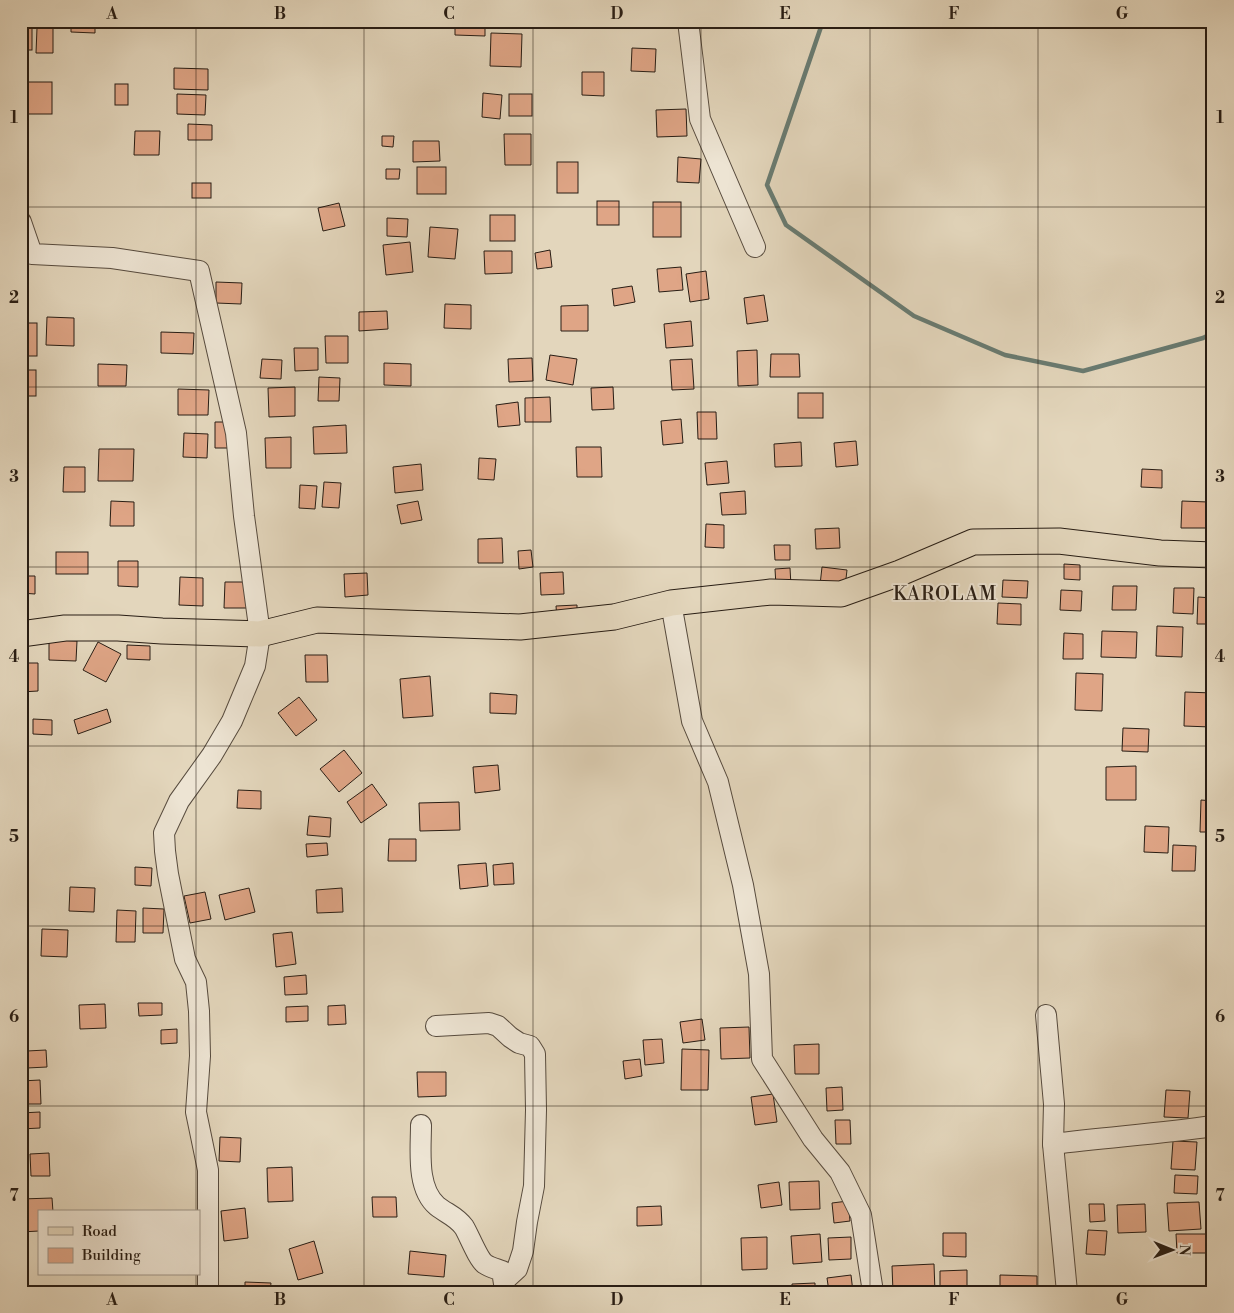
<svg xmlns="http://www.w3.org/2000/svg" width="1234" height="1313" viewBox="0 0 1234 1313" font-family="'Libre Bodoni',serif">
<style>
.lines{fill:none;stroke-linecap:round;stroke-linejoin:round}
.stream{stroke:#697b71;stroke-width:4.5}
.building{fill:#dfa586;stroke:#281d14}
.minor-casing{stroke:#574b3e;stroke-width:22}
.major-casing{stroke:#281d14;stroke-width:27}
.minor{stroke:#ede4d3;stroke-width:20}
.major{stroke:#e3d6bc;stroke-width:25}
.grid{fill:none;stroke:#281d14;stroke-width:1;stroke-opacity:0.55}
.labels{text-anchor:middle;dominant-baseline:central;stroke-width:4;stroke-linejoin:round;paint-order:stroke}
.quarter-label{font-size:19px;letter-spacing:1px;fill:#281d14;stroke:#ede4d3}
.neatline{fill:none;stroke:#281d14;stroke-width:2}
.grid-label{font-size:16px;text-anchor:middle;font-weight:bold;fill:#281d14}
</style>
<rect width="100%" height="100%" fill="#e3d6bc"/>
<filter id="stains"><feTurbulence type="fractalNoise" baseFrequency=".004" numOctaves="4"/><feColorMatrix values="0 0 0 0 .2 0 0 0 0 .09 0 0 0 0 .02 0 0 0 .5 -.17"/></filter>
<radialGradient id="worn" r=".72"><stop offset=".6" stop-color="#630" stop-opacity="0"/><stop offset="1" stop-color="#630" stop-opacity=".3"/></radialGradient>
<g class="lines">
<polyline class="stream" points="823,21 767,185 786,225 914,316 1005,355 1083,371 1203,338 1213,333"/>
</g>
<g class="building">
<rect x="21" y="21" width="11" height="29"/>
<polygon points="71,21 95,21 95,33 71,32"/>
<polygon points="455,21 485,21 485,36 455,35"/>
<rect x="579" y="21" width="22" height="3"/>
<polygon points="37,28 53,28 53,53 36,53"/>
<polygon points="491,33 522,34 521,67 490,66"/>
<polygon points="632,48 656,49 655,72 631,71"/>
<polygon points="174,68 208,69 208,90 174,89"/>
<polygon points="582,72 604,72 604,96 582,95"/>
<rect x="21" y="82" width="31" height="32"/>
<rect x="115" y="84" width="13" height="21"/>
<polygon points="483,93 502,95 500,119 482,117"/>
<polygon points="177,94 206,95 205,115 177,114"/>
<rect x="509" y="94" width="23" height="22"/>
<polygon points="686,109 687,136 657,137 656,110"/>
<polygon points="188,124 212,125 212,140 188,140"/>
<polygon points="135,131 160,131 159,155 134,155"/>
<polygon points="504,134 531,134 531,165 505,165"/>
<polygon points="382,136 394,136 393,147 382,146"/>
<polygon points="413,141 439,141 440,161 413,162"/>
<polygon points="678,157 701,159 699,183 677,182"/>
<rect x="557" y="162" width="21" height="31"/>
<rect x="417" y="167" width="29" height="27"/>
<polygon points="386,169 400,169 399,179 386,179"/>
<rect x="192" y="183" width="19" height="15"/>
<rect x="597" y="201" width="22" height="24"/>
<rect x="653" y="202" width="28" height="35"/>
<polygon points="339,203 345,226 323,231 318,208"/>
<rect x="490" y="215" width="25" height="26"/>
<polygon points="387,218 408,219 407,237 387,236"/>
<polygon points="430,227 458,229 455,259 428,257"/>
<polygon points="410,242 413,272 386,275 383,245"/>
<polygon points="550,250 552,267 537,269 535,253"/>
<polygon points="484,251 512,251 512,273 485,274"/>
<polygon points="681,267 683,290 659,292 657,269"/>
<polygon points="706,271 709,299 690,302 686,274"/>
<polygon points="216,282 242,283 241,304 216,303"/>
<polygon points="632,286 635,302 614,306 612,289"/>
<polygon points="764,295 768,321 747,324 744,298"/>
<polygon points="445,304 471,305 471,329 444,328"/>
<polygon points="588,305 588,331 561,331 561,306"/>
<polygon points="387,311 388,329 359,331 359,312"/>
<polygon points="47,317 74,318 74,346 46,345"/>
<polygon points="691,321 693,346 666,348 664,324"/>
<rect x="21" y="323" width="16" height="33"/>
<polygon points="161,332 194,333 193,354 161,353"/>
<polygon points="325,336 348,336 348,363 326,363"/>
<polygon points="294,348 318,348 318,370 295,371"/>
<polygon points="757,350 758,385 738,386 737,351"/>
<polygon points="771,354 799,354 800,377 770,377"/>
<polygon points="550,355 577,359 573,385 546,380"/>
<polygon points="532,358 533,381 509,382 508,359"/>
<polygon points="262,359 282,360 281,379 260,378"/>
<polygon points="692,359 694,389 672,390 670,360"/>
<polygon points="384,363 411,364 411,386 384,385"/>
<polygon points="98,364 127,365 126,386 98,386"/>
<rect x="21" y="370" width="15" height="26"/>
<polygon points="319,377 340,378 339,401 318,401"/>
<polygon points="295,387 295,416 269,417 268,388"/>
<polygon points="613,387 614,409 592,410 591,388"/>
<polygon points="178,389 209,390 208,415 178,415"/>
<rect x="798" y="393" width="25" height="25"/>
<polygon points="550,397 551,422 525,422 525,398"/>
<polygon points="518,402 520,425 498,427 496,405"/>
<polygon points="697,412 716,412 717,439 698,439"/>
<polygon points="681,419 683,443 663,445 661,421"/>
<polygon points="215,422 230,422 229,448 215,448"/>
<polygon points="346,425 347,453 314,454 313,427"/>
<polygon points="184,433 208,434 207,458 183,457"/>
<polygon points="291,437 291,468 266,468 265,438"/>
<polygon points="856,441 858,465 836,467 834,443"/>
<polygon points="801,442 802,466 775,467 774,444"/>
<polygon points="576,447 601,447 602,477 577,477"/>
<polygon points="99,449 134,449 133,481 98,481"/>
<polygon points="479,458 496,459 494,480 478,479"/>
<polygon points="727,461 729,483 707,485 705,463"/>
<polygon points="421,464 423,490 395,493 393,467"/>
<polygon points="64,467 85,467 85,492 63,492"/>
<polygon points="1142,469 1162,470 1162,488 1141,487"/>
<polygon points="324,482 341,483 339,508 322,507"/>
<polygon points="300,485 317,486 315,509 299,508"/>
<polygon points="745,491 746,514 722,515 720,493"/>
<polygon points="111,501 134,502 134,526 110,526"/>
<polygon points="418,501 422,520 401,524 397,505"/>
<polygon points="1182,501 1208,502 1207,528 1181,528"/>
<polygon points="706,524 724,525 724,548 705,547"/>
<polygon points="839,528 840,548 816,549 815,529"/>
<polygon points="502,538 503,563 478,563 478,539"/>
<polygon points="774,545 790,545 790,560 775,560"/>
<polygon points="531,550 533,567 519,569 518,551"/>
<rect x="56" y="552" width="32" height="22"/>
<polygon points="118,561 138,561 138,587 118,586"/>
<polygon points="1064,564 1080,565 1080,580 1064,579"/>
<polygon points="822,567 847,570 845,587 820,585"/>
<polygon points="790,568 791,586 776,586 775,569"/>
<polygon points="563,572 564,594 541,595 540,573"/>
<polygon points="367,573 368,595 345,597 344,574"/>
<polygon points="21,576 35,576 35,594 21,593"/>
<polygon points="180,577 203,578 203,606 179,605"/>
<polygon points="1003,580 1028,581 1027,598 1002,597"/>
<polygon points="225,582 248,582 248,608 224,608"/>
<polygon points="1113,586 1137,586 1136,610 1112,610"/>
<polygon points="1174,588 1194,588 1193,614 1173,613"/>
<polygon points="1061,590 1082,591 1081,611 1060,610"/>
<polygon points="1198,597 1213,598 1213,624 1197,624"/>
<polygon points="998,603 1021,604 1021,625 997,624"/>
<polygon points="577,605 577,618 557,619 556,606"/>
<polygon points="1157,626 1183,627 1182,657 1156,656"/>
<polygon points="1102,631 1137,632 1136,658 1101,657"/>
<polygon points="1064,633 1083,634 1083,659 1063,659"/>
<polygon points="49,640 77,641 76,661 49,660"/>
<polygon points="98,642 121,654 106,682 83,670"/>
<polygon points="127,645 150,646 150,660 127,659"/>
<polygon points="305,655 327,655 328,682 306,682"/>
<polygon points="21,663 38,663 38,691 21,692"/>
<polygon points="1076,673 1103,674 1102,711 1075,710"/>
<polygon points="430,676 433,716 403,718 400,679"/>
<polygon points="1185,692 1213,693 1211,727 1184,726"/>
<polygon points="490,693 517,695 516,714 490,713"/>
<polygon points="299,697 317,720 296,736 278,713"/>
<polygon points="107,709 111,722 78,734 74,720"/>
<polygon points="33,719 52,720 52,735 33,734"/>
<polygon points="1123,728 1149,729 1148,752 1122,751"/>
<polygon points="344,750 362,773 339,792 320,769"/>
<polygon points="498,765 500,790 475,793 473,767"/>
<polygon points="1136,766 1136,800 1106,800 1106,767"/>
<polygon points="372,784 387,805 361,823 347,802"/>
<polygon points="238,790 261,791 261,809 237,808"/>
<polygon points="1201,800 1213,801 1213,832 1200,832"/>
<polygon points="459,802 460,830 420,831 419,803"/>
<polygon points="309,816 331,818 330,837 307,835"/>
<polygon points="1145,826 1169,827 1168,853 1144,852"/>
<polygon points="389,839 416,839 416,861 388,861"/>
<polygon points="327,843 328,855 307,857 306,844"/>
<polygon points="1173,845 1196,846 1195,871 1172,871"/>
<polygon points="486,863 488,886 460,889 458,865"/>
<polygon points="513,863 514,884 494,885 493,865"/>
<polygon points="135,867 152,868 151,886 135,885"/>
<polygon points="70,887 95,888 94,912 69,911"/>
<polygon points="249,888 255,912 225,920 219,895"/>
<polygon points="342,888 343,912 317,913 316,890"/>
<polygon points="205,892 211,919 190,923 184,896"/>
<polygon points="143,908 164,909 163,933 143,933"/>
<polygon points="117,910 136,911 135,942 116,942"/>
<polygon points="42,929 68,930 67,957 41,956"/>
<polygon points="292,932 296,964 276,967 273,934"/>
<polygon points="306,975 307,994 285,995 284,977"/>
<polygon points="138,1003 162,1003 162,1015 139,1016"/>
<polygon points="105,1004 106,1028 80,1029 79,1005"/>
<polygon points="345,1005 346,1024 328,1025 328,1006"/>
<polygon points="308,1006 308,1021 286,1022 286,1007"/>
<polygon points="702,1019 705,1040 683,1043 680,1022"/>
<polygon points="749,1027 750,1058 721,1059 720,1028"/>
<polygon points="177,1029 177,1043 161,1044 161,1030"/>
<polygon points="662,1039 664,1063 645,1065 643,1040"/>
<polygon points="819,1044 819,1074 795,1074 794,1045"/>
<polygon points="682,1049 709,1050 708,1090 681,1090"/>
<polygon points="46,1050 47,1067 27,1068 27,1051"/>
<polygon points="640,1059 642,1076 625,1079 623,1061"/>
<polygon points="417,1072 446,1072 446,1096 418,1097"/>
<polygon points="40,1080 41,1104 21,1104 21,1081"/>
<polygon points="842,1087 843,1110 827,1111 826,1088"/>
<polygon points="1166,1090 1190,1091 1188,1118 1164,1117"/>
<polygon points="773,1094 777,1122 755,1125 751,1097"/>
<polygon points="40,1112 40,1128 21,1129 21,1113"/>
<polygon points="835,1120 850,1120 851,1144 836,1144"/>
<polygon points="220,1137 241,1138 240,1162 219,1161"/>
<polygon points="1173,1141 1197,1142 1195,1170 1171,1169"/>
<polygon points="49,1153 50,1176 31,1176 30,1154"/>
<polygon points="292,1167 293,1201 268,1202 267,1168"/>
<polygon points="1175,1175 1198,1176 1197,1194 1174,1193"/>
<polygon points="819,1181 820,1209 790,1210 789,1182"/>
<polygon points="779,1182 782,1205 761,1208 758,1185"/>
<polygon points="372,1197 396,1197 397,1217 373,1217"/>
<polygon points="52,1198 53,1212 39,1212 39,1231 21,1232 21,1199"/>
<polygon points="848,1201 850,1221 834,1223 832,1203"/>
<polygon points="1199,1202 1201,1229 1169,1231 1167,1203"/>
<polygon points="1089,1204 1104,1204 1105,1221 1090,1222"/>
<polygon points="1145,1204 1146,1232 1118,1233 1117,1205"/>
<polygon points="661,1206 662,1225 637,1226 637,1207"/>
<polygon points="245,1208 248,1238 224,1241 221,1211"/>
<polygon points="1088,1230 1107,1231 1105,1255 1086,1254"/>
<polygon points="943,1233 966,1233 966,1257 943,1256"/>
<polygon points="820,1234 822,1262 793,1264 791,1236"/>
<polygon points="1176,1234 1206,1234 1206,1253 1177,1253"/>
<polygon points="767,1237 767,1269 742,1270 741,1238"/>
<polygon points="851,1237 851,1259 829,1260 828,1238"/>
<polygon points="314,1241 323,1273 298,1280 289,1249"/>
<polygon points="410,1251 446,1255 444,1277 408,1274"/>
<polygon points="934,1264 935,1292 893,1292 892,1266"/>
<polygon points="967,1270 967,1292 940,1292 940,1271"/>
<polygon points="851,1275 853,1292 829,1292 827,1278"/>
<polygon points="1000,1275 1037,1276 1037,1292 1000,1292"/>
<polygon points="245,1282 271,1283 270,1292 245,1292"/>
<polygon points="815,1283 815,1292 792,1292 792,1284"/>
<polygon points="458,1286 488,1289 487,1292 457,1292"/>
<polygon points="771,1290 771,1292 739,1292 739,1291"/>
</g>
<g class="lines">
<g class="minor-casing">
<g id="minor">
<polyline points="688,21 700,119 755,247"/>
<polyline points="21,222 32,254 112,258 199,271 236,433 244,516 260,634 255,666 232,721 212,755 179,801 164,833 165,851 168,874 185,959 196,982 199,1011 200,1056 196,1112 208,1170 208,1292"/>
<polyline points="671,603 692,721 718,782 743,885 759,974 762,1059 813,1139 840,1172 861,1215 873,1292"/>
<polyline points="1046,1015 1054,1104 1053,1144 1067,1292"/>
<polyline points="436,1026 489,1023 498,1026 510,1037 519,1043 530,1046 535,1054 536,1110 534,1186 527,1222 523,1251 517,1269 505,1280"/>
<path d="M421 1125C421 1150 416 1188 437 1206 447 1214 456 1216 464 1227 469 1235 478 1259 485 1264 489 1267 497 1269 502 1271L505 1290"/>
<path d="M1053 1144C1106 1137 1160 1134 1213 1126"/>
</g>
</g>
<g class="major-casing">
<polyline id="major" points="21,634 65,628 118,628 162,631 260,634 317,620 520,627 614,617 671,603 771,592 841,594 900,573 973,542 1059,541 1160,553 1213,555"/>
</g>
<use href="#minor" class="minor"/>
<use href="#major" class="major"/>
</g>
<path class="grid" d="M196 21V1212M364 21V1292M533 21V1292M701 21V1292M870 21V1292M1038 21V1292M21 207H1213M21 387H1213M21 567H1213M21 746H1213M21 926H1213M21 1106H1213M196 1274V1292"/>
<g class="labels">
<g class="quarter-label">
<text x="945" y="594">KAROLAM</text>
</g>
</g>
<rect width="1234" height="1313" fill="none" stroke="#e3d6bc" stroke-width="55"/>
<rect x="38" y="1210" width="162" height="65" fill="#ede4d3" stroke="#9e9487"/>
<rect x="48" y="1227" width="25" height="8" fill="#e3d6bc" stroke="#9e9487"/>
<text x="82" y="1236" font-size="15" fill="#281d14">Road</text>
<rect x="48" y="1248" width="25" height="15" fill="#dfa586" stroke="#9e9487"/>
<text x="82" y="1260" font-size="15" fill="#281d14">Building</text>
<g transform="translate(1172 1250) rotate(91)" stroke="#ede4d3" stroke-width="4" paint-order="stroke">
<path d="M0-4L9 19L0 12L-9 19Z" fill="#281d14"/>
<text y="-8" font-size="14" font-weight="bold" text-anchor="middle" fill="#281d14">N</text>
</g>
<rect x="28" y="28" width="1178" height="1258" class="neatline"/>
<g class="grid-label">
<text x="112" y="19">A</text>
<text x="280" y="19">B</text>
<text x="449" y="19">C</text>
<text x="617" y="19">D</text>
<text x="785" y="19">E</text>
<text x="954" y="19">F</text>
<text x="1122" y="19">G</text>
<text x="14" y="123">1</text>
<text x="1220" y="123">1</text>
<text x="14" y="303">2</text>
<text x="1220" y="303">2</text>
<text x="14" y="482">3</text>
<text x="1220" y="482">3</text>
<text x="14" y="662">4</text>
<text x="1220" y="662">4</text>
<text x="14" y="842">5</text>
<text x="1220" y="842">5</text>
<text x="14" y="1022">6</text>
<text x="1220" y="1022">6</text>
<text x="14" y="1201">7</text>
<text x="1220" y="1201">7</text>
<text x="112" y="1305">A</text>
<text x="280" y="1305">B</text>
<text x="449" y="1305">C</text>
<text x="617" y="1305">D</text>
<text x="785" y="1305">E</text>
<text x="954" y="1305">F</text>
<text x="1122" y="1305">G</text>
</g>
<rect width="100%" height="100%" filter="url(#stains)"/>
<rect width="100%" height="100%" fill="url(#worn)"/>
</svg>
